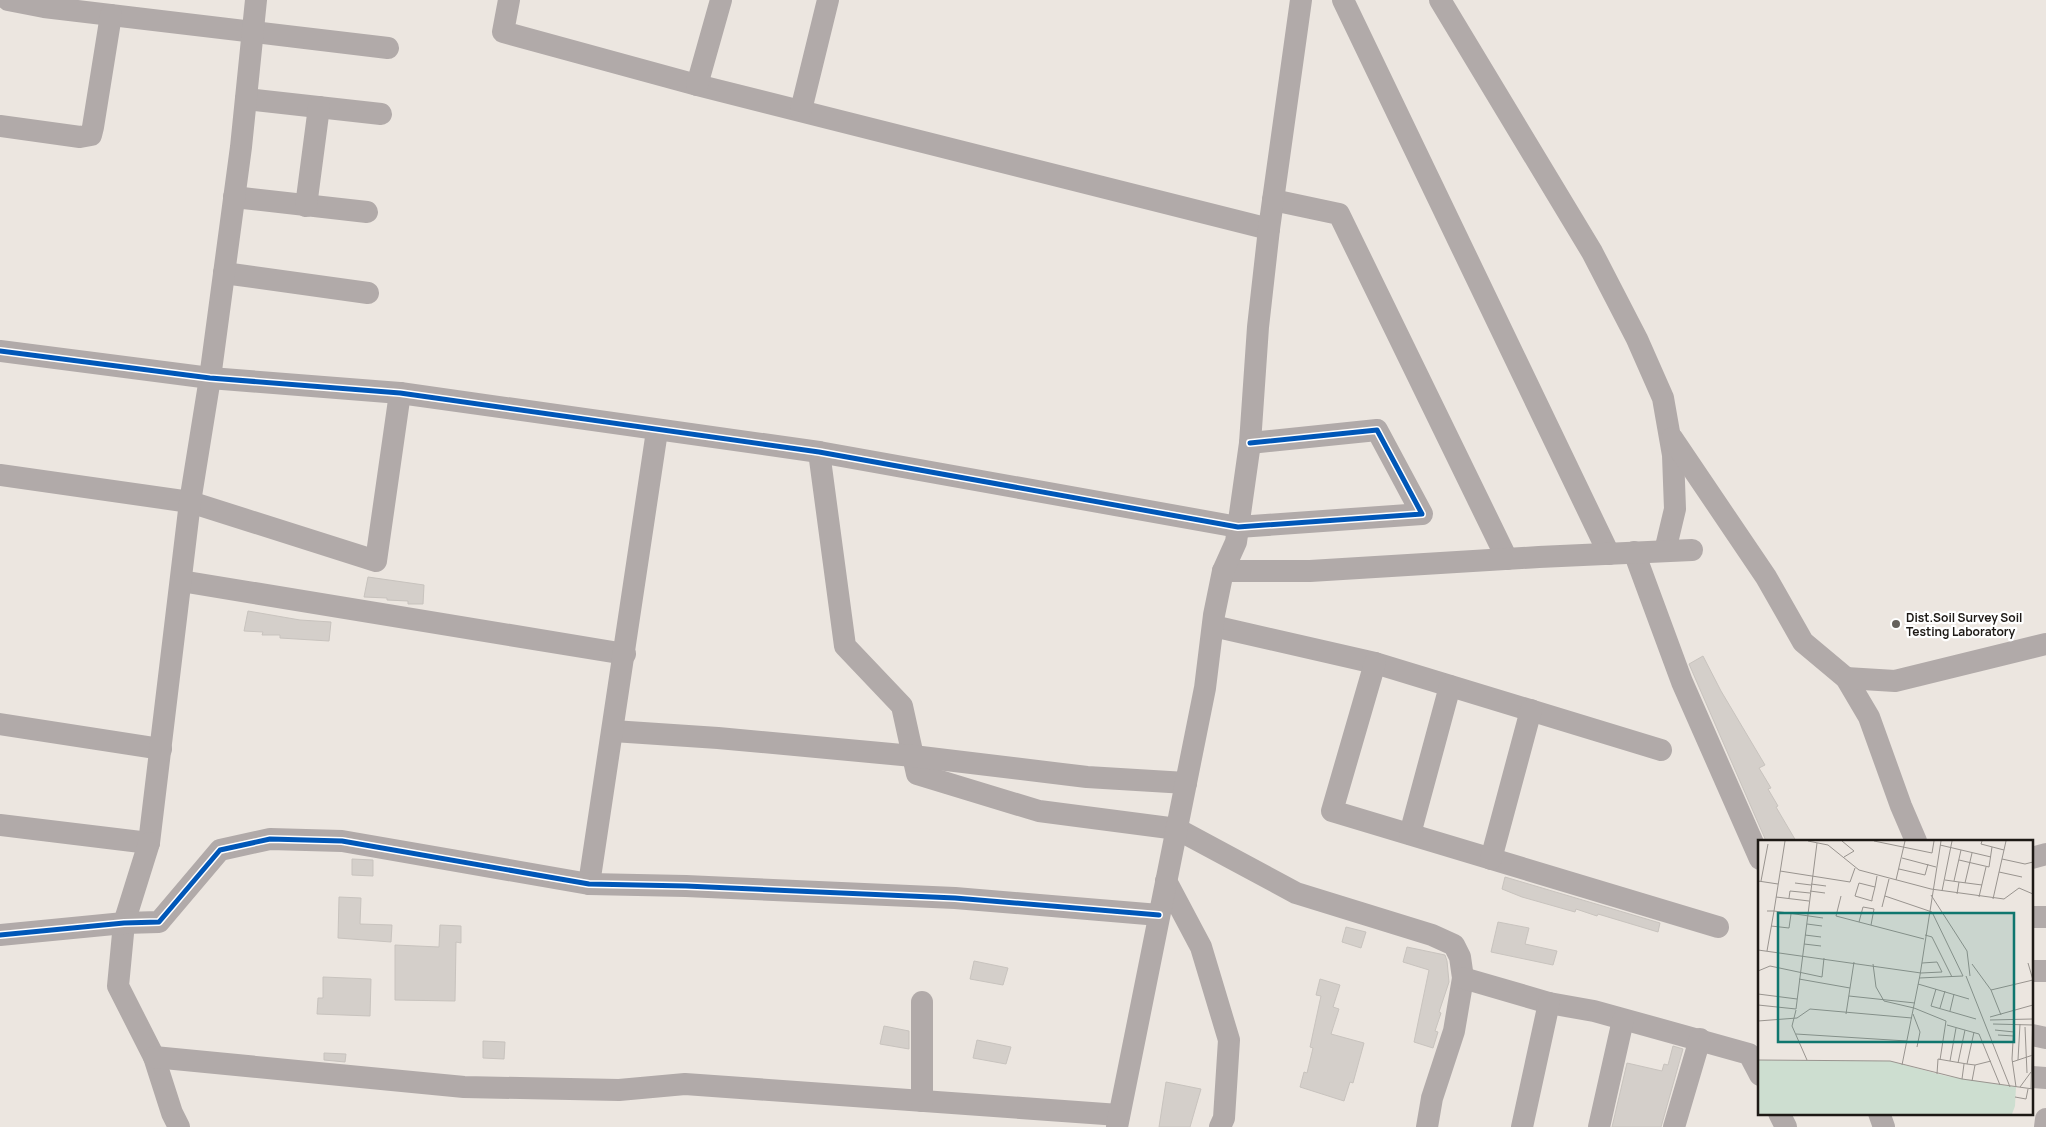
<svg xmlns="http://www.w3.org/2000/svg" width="2046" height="1127" viewBox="0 0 2046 1127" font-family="Manrope,sans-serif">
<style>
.building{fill:#d4cfca;stroke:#c8c3be}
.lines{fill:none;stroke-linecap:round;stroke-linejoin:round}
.minor{stroke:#b1aaa9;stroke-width:22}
.cycleway-casing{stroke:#fff;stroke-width:8}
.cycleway{stroke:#0057b8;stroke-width:5}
.poi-dot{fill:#65615c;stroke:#fff;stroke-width:2}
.labels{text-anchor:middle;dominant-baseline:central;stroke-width:4.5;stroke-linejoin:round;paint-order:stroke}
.poi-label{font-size:12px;font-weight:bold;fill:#1d1915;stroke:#fff;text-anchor:start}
.inset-road{fill:none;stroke:#99948f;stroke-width:1}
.view{fill:#0f766e;fill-opacity:0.15;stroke:#0f766e;stroke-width:2.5}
.inset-edge{fill:none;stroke:#1d1915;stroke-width:2.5}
</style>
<rect width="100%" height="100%" fill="#ece6e0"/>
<g class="building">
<polygon points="368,577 424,585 423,604 408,604 408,601 387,600 387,598 364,597"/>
<polygon points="248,611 300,620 331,622 329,641 280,638 280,635 262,635 263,632 244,631"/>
<polygon points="1703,656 1721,691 1765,765 1759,768 1771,788 1768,789 1778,806 1776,807 1796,841 1766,841 1689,664"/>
<polygon points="352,859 373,860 373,876 352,875"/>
<polygon points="1505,877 1660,923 1658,932 1598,914 1597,916 1576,909 1575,912 1522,897 1502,889"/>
<polygon points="339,897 361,898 360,924 392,925 391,942 338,938"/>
<polygon points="1498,922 1529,928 1525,944 1557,951 1553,965 1491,952"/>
<polygon points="440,925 461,926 461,943 456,942 455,1001 395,1000 395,945 439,947"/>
<polygon points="1346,927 1366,932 1361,948 1342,942"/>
<polygon points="1407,947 1445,955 1447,961 1449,982 1439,1012 1441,1013 1435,1031 1438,1032 1433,1048 1414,1042 1429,970 1403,962"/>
<polygon points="974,961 1008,968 1003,985 970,979"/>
<polygon points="323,977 371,979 370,1016 317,1014 318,998 323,998"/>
<polygon points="1320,979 1340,985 1333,1007 1339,1009 1331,1034 1364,1043 1353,1083 1350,1082 1344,1101 1300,1087 1304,1072 1307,1073 1313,1048 1310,1047 1321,996 1316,995"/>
<polygon points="884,1026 909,1031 909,1049 880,1044"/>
<polygon points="977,1040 1011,1047 1006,1064 973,1058"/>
<polygon points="483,1041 505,1042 504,1059 483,1058"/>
<polygon points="1673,1046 1683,1049 1661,1127 1612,1127 1627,1063 1662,1071 1664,1064 1668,1065"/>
<polygon points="324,1053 346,1054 345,1062 324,1060"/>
<polygon points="1166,1082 1201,1089 1190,1127 1159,1127"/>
</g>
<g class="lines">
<g class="minor">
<polyline points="8,0 44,7 388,48"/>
<polyline points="509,0 503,32 697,85 1269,229"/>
<polyline points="1343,0 1609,554"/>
<polyline points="1440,0 1592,252 1637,339 1663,398 1673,455 1675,509 1665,551"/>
<polyline points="697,85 721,0"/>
<polyline points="246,99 381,114"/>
<polyline points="801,110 828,0"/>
<polyline points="0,126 80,137 91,135 93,127 111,15"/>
<polyline points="234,197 367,212"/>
<polyline points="1273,200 1339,214 1507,559"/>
<polyline points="306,206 319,107"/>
<polyline points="224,273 368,293"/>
<polyline points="0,351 210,378 400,393 819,452 1238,527 1422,514 1377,430 1250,443"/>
<polyline points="1672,438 1766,577 1803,642 1846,678 1869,717 1901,806 1916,841"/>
<polyline points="819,452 845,646 902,706 917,774 1039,811 1177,829 1296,893 1432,935 1454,945 1460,957 1463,978 1454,1031 1432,1098 1427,1127"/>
<polyline points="0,475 190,502 376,561 400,393"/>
<polyline points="1634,552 1682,682 1760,859"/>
<polyline points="1223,571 1310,571 1539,557 1692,550"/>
<polyline points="181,581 625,654"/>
<polyline points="1213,626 1375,663 1661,750"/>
<polyline points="1375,663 1332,811 1718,927"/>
<polyline points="1846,678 1895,681 2046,644"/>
<polyline points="0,724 161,749"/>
<polyline points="613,731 718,738 913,756 1087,777 1186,783"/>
<polyline points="0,825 149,843 190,502 210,378 241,147 256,0"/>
<polyline points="1410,834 1450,686"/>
<polyline points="149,843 124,923 118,986 154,1057 172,1113 179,1127"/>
<polyline points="2032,858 2046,854"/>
<polyline points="1491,859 1531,710"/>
<polyline points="1166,881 1201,947 1229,1040 1224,1118 1220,1127"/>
<polyline points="589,884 657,431"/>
<polyline points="2032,917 2046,917"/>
<polyline points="0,935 124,923 159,922 220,850 270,839 342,841 589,884 686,886 955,898 1159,915"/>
<polyline points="2032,971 2046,971"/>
<polyline points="1463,978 1549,1003 1594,1011 1749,1054 1760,1075"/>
<polyline points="2032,1035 2046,1038"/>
<polyline points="154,1057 464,1087 619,1090 685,1084 1119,1115"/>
<polyline points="2032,1077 2046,1078"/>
<polyline points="922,1101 922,1002"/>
<polyline points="1779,1113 1786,1127"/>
<polyline points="1879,1113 1884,1127"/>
<polyline points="1117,1127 1205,688 1214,615 1223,571 1236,542 1250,443 1258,327 1269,229 1301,0"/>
<polyline points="1522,1127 1549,1003"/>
<polyline points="1599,1127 1623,1020"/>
<polyline points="1674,1127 1700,1039"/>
<polyline points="2045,1127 2046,1119"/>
</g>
<g class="cycleway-casing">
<g id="cycleway">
<polyline points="0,351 210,378 400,393 819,452 1238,527 1422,514 1377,430 1250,443"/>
<polyline points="0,935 124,923 159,922 220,850 270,839 342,841 589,884 686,886 955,898 1159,915"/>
</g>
</g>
<use href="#cycleway" class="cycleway"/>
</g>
<circle class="poi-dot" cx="1896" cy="624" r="5"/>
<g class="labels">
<g class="poi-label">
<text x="1906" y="617">Dist.Soil Survey Soil<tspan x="1906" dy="14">Testing Laboratory</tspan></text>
</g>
</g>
<g transform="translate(1758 840)">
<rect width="275" height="275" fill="#ece6e0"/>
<path d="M0 220 132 221 188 236 258 247 257 266 254 274H0Z" fill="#cdded0"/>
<path class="inset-road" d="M50 1 70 5 101 30 173 49 246 59 261 48 275 54M84 1 96 11 86 17M116 1 174 13 176 1M224 1 223 4 246 10M182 5 233 17M144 18 178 27M244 19 267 24 275 22M201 20 231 27 234 7M141 29 167 35 170 24M22 31 92 42 97 28M241 32 264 37M138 40 147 1M187 40 201 42 199 54M0 41 20 44M3 41 10 4M196 41 203 10M201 42 224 45M37 43 53 45M207 43 214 13M53 44 68 46M117 47 101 43 97 56 114 61V59L117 47 119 36M52 51 67 53M184 51 194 1M173 55 209 111 212 136M83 56 78 76 166 99M127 56 174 72 205 136M18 57 51 61M221 57 228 27M31 58 32 51 52 53M235 59 248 1M124 67 131 39M9 71H16L27 1M101 82 105 67 116 69 113 85M49 84 64 86M13 86 31 88 33 74M47 95 63 97M167 95 174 97 194 137M46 104 63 106M0 110 163 133 184 132 179 122 164 123M9 111 16 71 65 78M115 124 118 147 126 161 156 168 188 181 182 220M214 124 233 150 243 175M0 131 12 126 64 137 66 118M208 136 252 247M161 138 205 136M41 139 92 148M160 144 211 159M178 149 173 166 218 179M233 150 275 140 270 123M0 154 39 159M91 156 157 163M0 165 38 169 59 3M182 168 187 151M38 170 34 186 49 220M192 171 196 154M88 174 96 122M155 174 162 192 159 207M232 177 275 165M232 180 274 179M0 181 39 178 52 169 154 178M235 184 275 185M256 184 254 219 258 247M189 185 221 194 242 245M267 187 269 233M237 190 256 192M216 192 209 224 217 225M38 194 149 201M240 195 256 196M0 220 132 221 204 239 275 249M260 220 262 184M192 221 198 188M254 222 275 215M200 223 207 190M144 225 162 135 183 1M179 234 180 219 209 224M204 239 206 224M214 241 217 225 233 221M262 247 273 232M273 249 275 168M257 257 268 259 270 249"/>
<path class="view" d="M20 73H256V202H20Z"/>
<rect width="275" height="275" class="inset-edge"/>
</g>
</svg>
